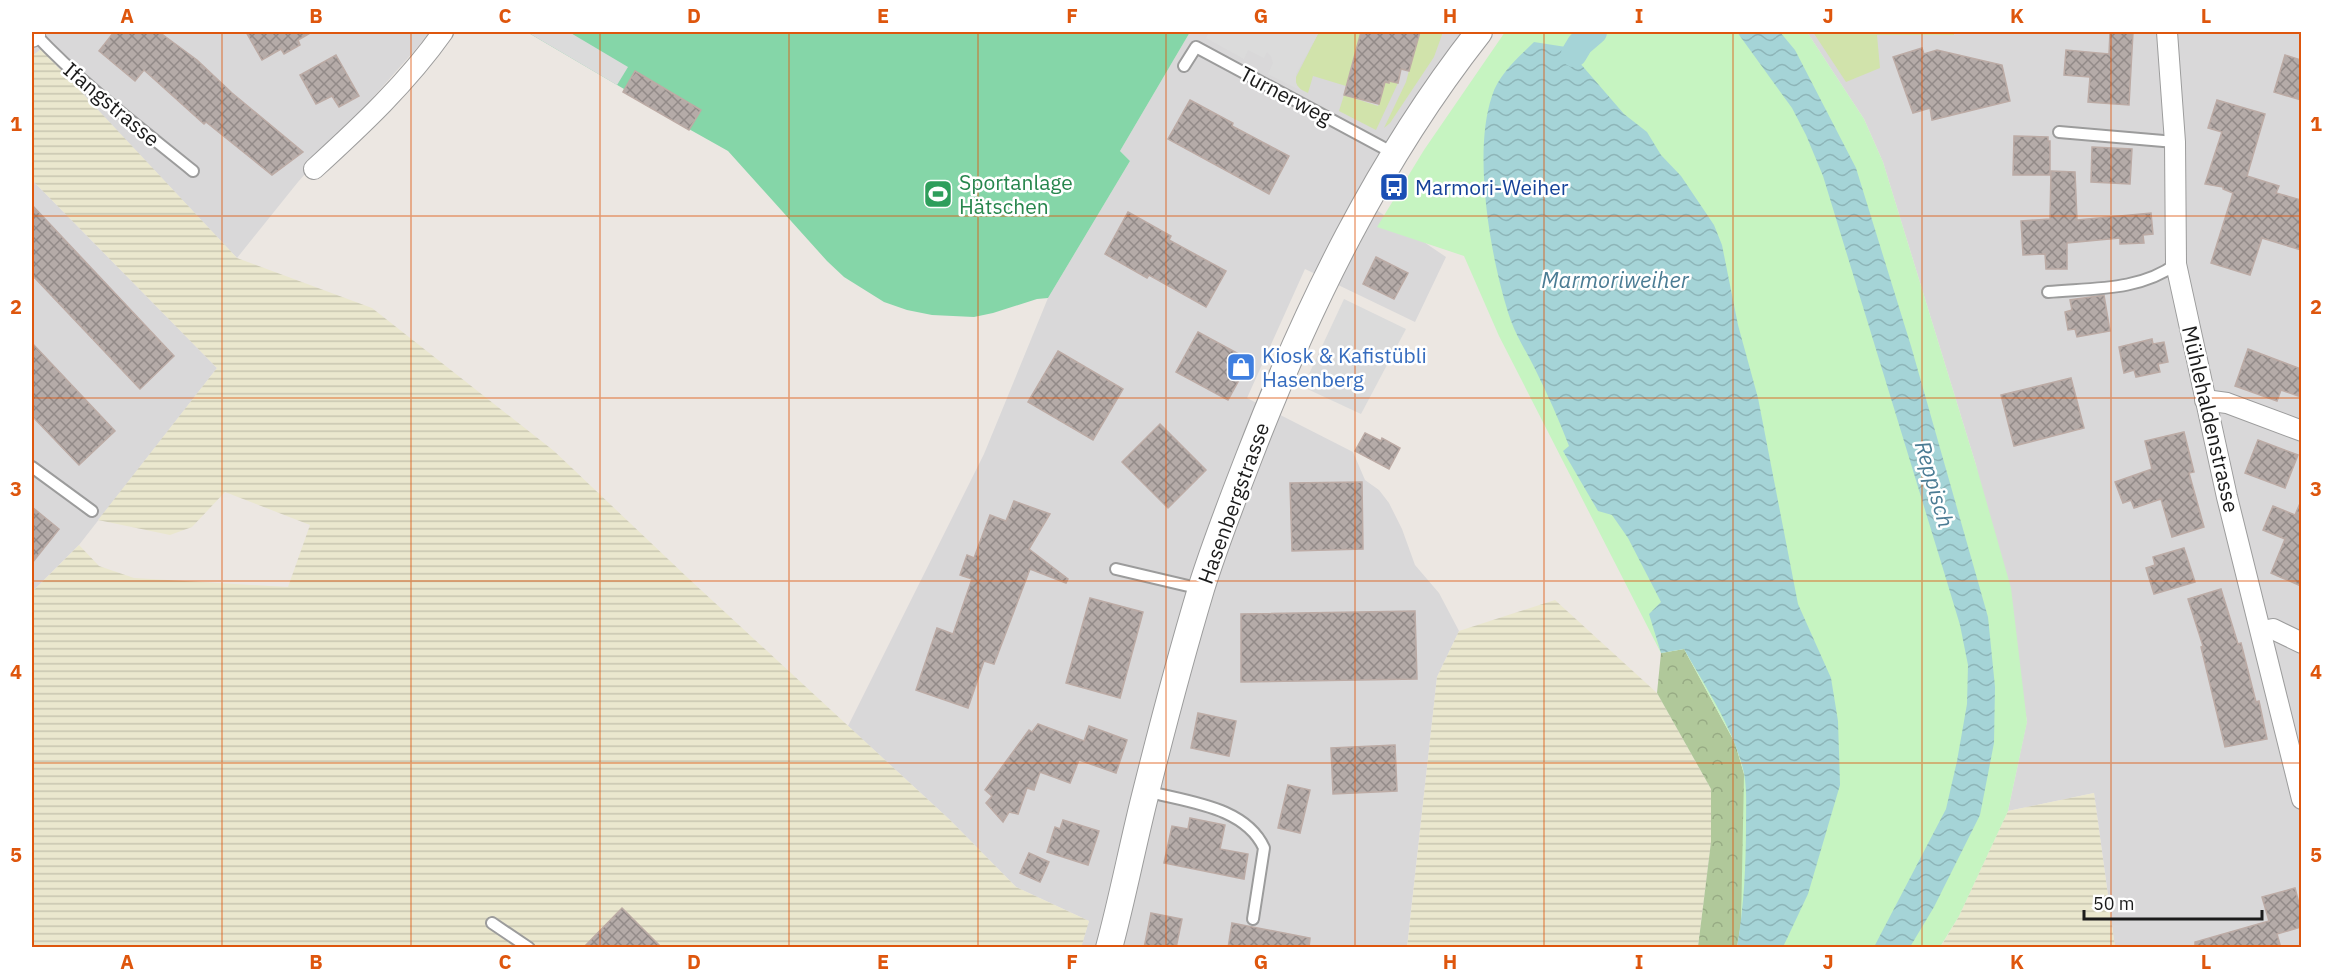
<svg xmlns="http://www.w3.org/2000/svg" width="2333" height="979" viewBox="0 0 2333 979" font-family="'IBM Plex Sans',sans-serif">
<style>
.residential{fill:#d9d8d9}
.farmland{fill:url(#farmland-rules)}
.grass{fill:#d1e3ab}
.forest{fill:url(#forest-crowns)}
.park{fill:#c6f4c1}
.pitch{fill:#85d6a8}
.parking{fill:#dbdbdb}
.water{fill:url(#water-waves)}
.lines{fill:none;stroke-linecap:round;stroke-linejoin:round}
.canal{stroke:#a5d4d7;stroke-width:26}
.building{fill:url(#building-cross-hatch);stroke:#bcaba5;stroke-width:1.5}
.service-casing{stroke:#9c9c9c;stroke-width:14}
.minor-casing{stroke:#9c9c9c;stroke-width:22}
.tertiary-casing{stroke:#9c9c9c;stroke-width:28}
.service{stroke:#fff;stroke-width:10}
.minor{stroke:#fff;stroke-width:20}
.tertiary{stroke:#fff;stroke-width:26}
.grid{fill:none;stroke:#de560d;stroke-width:1.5;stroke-opacity:0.55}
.labels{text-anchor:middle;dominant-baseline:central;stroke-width:5;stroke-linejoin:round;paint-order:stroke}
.street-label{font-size:21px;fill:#1b1b1b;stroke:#fff}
.leisure-label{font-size:21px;fill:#27864d;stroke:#fff;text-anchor:start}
.transit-label{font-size:21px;fill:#164399;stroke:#fff;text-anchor:start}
.shop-label{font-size:21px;fill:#366cbe;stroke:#fff;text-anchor:start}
.water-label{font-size:22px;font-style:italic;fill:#4b7c94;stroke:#fff}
.neatline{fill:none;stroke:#de560d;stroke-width:2}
.grid-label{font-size:20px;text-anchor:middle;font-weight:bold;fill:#de560d}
</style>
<defs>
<pattern id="farmland-rules" width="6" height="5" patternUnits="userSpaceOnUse" patternTransform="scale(1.5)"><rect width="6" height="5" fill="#eae7ce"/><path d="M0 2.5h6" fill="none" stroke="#c8c6b0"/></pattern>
<pattern id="forest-crowns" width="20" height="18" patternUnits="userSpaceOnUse" patternTransform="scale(1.5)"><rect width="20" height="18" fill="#b0c89a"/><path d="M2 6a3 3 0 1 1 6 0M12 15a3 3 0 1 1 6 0" fill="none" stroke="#97ab84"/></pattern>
<pattern id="water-waves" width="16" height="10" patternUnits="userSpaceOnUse" patternTransform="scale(1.5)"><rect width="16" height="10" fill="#a5d4d7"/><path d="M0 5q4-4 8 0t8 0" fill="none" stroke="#8db5b8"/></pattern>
<pattern id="building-cross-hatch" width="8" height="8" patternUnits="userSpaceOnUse" patternTransform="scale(1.5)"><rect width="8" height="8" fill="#b5aba8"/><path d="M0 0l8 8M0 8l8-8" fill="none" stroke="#928a88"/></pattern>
</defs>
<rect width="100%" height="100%" fill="#ece7e2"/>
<g class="residential">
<polygon points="32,32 431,32 298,182 237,258 41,50 32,56"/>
<polygon points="1190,32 1479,32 1366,203 1446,257 1415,322 1305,269 1247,398 1353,452 1365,480 1379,490 1389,503 1402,529 1415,565 1439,593 1459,631 1437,677 1407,947 1081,947 1089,921 1016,887 950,820 848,726 984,454 1048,298 1130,161 1120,151"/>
<polygon points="1807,32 2301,32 2301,947 2115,947 2094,793 2008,811 2027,721 1976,465 1883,162 1864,119"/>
<polygon points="32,180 217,368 79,545 32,592"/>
</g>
<g class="farmland">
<polygon points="41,49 237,258 372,308 554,451 688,578 950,820 1016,887 1089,921 1081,948 32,948 32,592 79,545 99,566 134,578 288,587 310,525 225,492 192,527 170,535 98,520 217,368 32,180 32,56"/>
<polygon points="1555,600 1657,693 1711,789 1711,842 1698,947 1407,948 1437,677 1459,631"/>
<polygon points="2094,793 2115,947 1940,948 1959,916 2008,811"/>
</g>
<g class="grass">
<polygon points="1319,32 1373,32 1372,37 1360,35 1346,86 1313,76 1308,93 1298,88 1295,79"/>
<polygon points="1419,32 1443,32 1434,57 1390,123 1384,128 1406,82"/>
<polygon points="1813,32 1954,32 1954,35 1877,35 1880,68 1846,82"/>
<polygon points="1389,81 1398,83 1376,130 1339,111 1344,95 1378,106 1385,82 1388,83"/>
</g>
<polygon class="forest" points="1684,649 1735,743 1744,774 1746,802 1741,924 1737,947 1698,947 1711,842 1711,789 1657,693 1661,653"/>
<polygon class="park" points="1505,32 1807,32 1864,119 1883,162 1976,465 2011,588 2027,722 2008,811 1959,916 1940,947 1738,947 1741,924 1744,774 1735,743 1684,649 1661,653 1499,336 1464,256 1377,227 1424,150"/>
<polygon class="pitch" points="527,32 1190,32 1120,151 1130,161 1048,298 1037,299 993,313 974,317 932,315 907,310 884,302 844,277 827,261 728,151 623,92 624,89"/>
<g class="parking">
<polygon points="527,32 569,32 628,67 617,85"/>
<polygon points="1209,32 1319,32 1296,74 1296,84 1302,91 1268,74 1273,63 1271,56 1267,52 1264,58 1248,50 1244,59 1206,38"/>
<polygon points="1344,299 1406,329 1361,414 1303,387"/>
</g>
<g class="water">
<polygon points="1737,32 1780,32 1795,50 1856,168 1911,346 1988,617 1995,687 1994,743 1980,815 1934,907 1910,947 1874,947 1946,809 1957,761 1967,704 1968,665 1960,625 1944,572 1823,176 1806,135 1792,108"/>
<path d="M1534 42 1566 47 1624 114 1647 132 1661 155 1681 176 1714 225 1722 245 1738 325 1758 398 1798 604 1831 678 1838 721 1840 785 1808 894 1783 947H1737C1744 907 1746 865 1746 824 1746 807 1747 789 1744 773 1734 729 1706 688 1684 649L1661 653 1649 614 1661 602 1628 538 1612 515 1598 511 1563 451 1569 446C1559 420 1548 395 1536 371 1528 354 1517 338 1511 321 1491 263 1472 154 1492 96 1498 75 1519 57 1534 42Z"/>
</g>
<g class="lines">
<polyline class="canal" points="1574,54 1580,44 1594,32"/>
</g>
<g class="building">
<polygon points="114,32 159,32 197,60 232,93 303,152 272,175 206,122 204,124 144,70 135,81 99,51"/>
<polygon points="246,32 312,32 298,40 300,45 284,54 281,49 262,60"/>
<polygon points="1361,32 1420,32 1409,71 1401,69 1398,83 1389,81 1389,83 1385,82 1379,104 1344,95"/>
<polygon points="2110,32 2133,32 2129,105 2088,102 2090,77 2064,75 2066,50 2109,54"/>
<polygon points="1922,48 1924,54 1937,50 2002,65 2010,101 1932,120 1930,108 1913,113 1893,57"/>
<polygon points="336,55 359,96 339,107 332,96 316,104 300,75"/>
<polygon points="2285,55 2301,60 2301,100 2274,92"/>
<polygon points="635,71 701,110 689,130 623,92"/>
<polygon points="1190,100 1233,123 1232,126 1289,156 1269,194 1168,139"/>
<polygon points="2217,100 2265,114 2247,176 2279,186 2276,193 2301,200 2301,250 2262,238 2250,275 2211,263 2233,193 2223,189 2223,187 2205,184 2222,132 2208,128"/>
<polygon points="2014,136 2048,137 2048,141 2050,141 2050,175 2013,175"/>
<polygon points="2092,147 2132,149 2130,184 2091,182"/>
<polygon points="2051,171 2075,172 2077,220 2151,213 2153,234 2143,235 2144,243 2120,244 2120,238 2067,243 2067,269 2046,269 2045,254 2023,255 2021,221 2050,219"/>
<polygon points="32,205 174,356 140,389 32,275"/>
<polygon points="1128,212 1171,236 1169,240 1226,271 1206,307 1149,275 1147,278 1105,254"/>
<polygon points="1376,257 1408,273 1394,299 1363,284"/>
<polygon points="2104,295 2110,331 2077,337 2075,329 2068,330 2065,312 2072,310 2070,300"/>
<polygon points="1198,332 1250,360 1228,400 1176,372"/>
<polygon points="2152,339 2153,344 2164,342 2168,362 2158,364 2160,372 2136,377 2134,370 2124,373 2119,347"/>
<polygon points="32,343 115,431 79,465 32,416"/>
<polygon points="2248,349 2301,369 2301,397 2281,390 2277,401 2235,386"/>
<polygon points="1058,351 1123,389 1093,440 1028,402"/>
<polygon points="2071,378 2084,428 2014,446 2001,395"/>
<polygon points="1160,424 1206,470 1168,508 1122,462"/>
<polygon points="2184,432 2194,472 2189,473 2204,527 2172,537 2161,499 2134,508 2131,500 2123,503 2115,482 2152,469 2145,441"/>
<polygon points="1365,433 1381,441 1382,438 1400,448 1389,469 1355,451"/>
<polygon points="2258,440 2298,455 2285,488 2245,473"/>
<polygon points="1362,482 1363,549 1292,551 1290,483"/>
<polygon points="1014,501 1050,514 1029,549 1068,579 1066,583 1030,569 994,664 984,661 968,708 916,690 937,628 953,634 972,579 960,575 967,555 974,558 990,515 1006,521"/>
<polygon points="2301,501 2301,586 2271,573 2285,539 2263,530 2273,506 2295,515"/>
<polygon points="32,507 59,529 32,563"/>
<polygon points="2184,548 2195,582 2154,594 2146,568 2155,565 2153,557"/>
<polygon points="2221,589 2238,644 2241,643 2256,702 2259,701 2267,739 2225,747 2201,647 2203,646 2188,599"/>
<polygon points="1090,598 1143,612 1120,698 1066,683"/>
<polygon points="1415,611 1417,679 1241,682 1241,614"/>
<polygon points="1198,713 1236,721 1229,756 1191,748"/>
<polygon points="1038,724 1084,741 1089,726 1127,740 1116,773 1079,760 1070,783 1040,772 1034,790 1027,788 1018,814 1009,812 1003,822 986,803 992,796 985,790 1029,730 1032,732"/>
<polygon points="1395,745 1397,791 1333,794 1331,748"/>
<polygon points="1288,785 1310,790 1300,833 1278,828"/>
<polygon points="1190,818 1225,825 1220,849 1248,854 1244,879 1164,863 1172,826 1188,829"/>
<polygon points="1063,820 1099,831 1088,865 1047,852 1055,827 1060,829"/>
<polygon points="1029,853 1049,862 1040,882 1020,873"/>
<polygon points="2295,888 2301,911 2301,927 2277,934 2281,948 2195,948 2195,942 2269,921 2262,897"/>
<polygon points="622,908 662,948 583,948"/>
<polygon points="1151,913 1182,919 1176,948 1144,948"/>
<polygon points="1232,923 1310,938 1309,948 1228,948"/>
</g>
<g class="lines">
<g class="service-casing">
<g id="service">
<path d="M35 34C83 85 139 127 193 171"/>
<polyline points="1184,66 1196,47 1395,154"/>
<polyline points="2059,132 2175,142"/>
<path d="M2048 292C2092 288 2140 291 2176 264"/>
<polyline points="32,467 92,511"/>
<polyline points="1116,569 1201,589"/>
<path d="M1146 791C1186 802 1245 806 1264 848L1253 919"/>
<polyline points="492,923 529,948"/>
</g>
</g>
<g class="minor-casing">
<g id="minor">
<polyline points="2167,32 2175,142 2176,264 2227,497 2302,799"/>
<polyline points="32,37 35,34 34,32"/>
<path d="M314 169C361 126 407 83 443 32"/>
<polyline points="2205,400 2227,403 2302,431"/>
<polyline points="2262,631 2273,629 2302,643"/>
</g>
</g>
<g class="tertiary-casing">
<path id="tertiary" d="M1109 948C1123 896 1133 843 1146 792 1163 724 1181 656 1201 589 1215 544 1232 501 1249 457 1307 307 1379 159 1479 32"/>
</g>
<use href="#service" class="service"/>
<use href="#minor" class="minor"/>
<use href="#tertiary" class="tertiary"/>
</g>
<path class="grid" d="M222 32V948M411 32V948M600 32V948M789 32V948M978 32V948M1166 32V948M1355 32V948M1544 32V948M1733 32V948M1922 32V948M2111 32V948M32 216H2302M32 398H2302M32 581H2302M32 763H2302"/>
<defs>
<g id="bus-square" transform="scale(1.5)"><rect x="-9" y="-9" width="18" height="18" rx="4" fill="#1a4fb4" stroke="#fff"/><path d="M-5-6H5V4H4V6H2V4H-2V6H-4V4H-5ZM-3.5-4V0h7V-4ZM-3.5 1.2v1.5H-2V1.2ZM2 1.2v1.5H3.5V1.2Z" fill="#fff"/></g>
<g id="stadium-square" transform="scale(1.5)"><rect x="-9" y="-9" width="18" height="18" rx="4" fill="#2e9e5b" stroke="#fff"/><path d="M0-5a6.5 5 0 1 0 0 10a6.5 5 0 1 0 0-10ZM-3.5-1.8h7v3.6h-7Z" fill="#fff"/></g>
<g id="shop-square" transform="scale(1.5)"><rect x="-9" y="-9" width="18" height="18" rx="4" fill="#3f7fe0" stroke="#fff"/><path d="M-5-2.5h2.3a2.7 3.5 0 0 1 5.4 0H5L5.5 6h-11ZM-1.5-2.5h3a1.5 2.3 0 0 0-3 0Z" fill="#fff"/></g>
</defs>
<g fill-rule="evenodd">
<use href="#bus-square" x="1394" y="187"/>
<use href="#stadium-square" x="938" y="194"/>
<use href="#shop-square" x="1241" y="367"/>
</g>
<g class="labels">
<g class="street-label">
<text transform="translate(1286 95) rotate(28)">Turnerweg</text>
<text transform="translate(112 104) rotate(40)">Ifangstrasse</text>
<text transform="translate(2211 419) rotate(77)">Mühlehaldenstrasse</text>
<text transform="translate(1233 503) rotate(-70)">Hasenbergstrasse</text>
</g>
<g class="leisure-label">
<text x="959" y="182">Sportanlage<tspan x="959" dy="24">Hätschen</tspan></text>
</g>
<g class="transit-label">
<text x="1415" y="187">Marmori-Weiher</text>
</g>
<g class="shop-label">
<text x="1262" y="355">Kiosk &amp; Kafistübli<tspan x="1262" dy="24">Hasenberg</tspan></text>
</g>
<g class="water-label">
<text x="1615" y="279">Marmoriweiher</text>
<text transform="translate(1935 484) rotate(74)">Reppisch</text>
</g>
</g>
<rect width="2333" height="979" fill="none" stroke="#ffffff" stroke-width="66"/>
<path d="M2084 910v9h178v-9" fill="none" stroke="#1b1b1b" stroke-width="3"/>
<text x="2093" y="910" font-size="18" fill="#1b1b1b" stroke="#ffffff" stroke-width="4.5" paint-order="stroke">50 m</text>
<rect x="33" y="33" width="2267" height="913" class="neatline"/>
<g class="grid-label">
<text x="127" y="23">A</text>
<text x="316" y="23">B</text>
<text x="505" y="23">C</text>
<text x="694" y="23">D</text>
<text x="883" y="23">E</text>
<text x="1072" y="23">F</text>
<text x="1261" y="23">G</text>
<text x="1450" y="23">H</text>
<text x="1639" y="23">I</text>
<text x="1828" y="23">J</text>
<text x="2017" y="23">K</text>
<text x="2206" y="23">L</text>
<text x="16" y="131">1</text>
<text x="2316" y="131">1</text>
<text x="16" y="314">2</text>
<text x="2316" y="314">2</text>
<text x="16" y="496">3</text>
<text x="2316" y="496">3</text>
<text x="16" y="679">4</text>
<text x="2316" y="679">4</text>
<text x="16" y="862">5</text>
<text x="2316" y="862">5</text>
<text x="127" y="969">A</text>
<text x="316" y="969">B</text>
<text x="505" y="969">C</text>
<text x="694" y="969">D</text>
<text x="883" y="969">E</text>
<text x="1072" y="969">F</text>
<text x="1261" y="969">G</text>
<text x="1450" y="969">H</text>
<text x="1639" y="969">I</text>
<text x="1828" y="969">J</text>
<text x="2017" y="969">K</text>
<text x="2206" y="969">L</text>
</g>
</svg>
